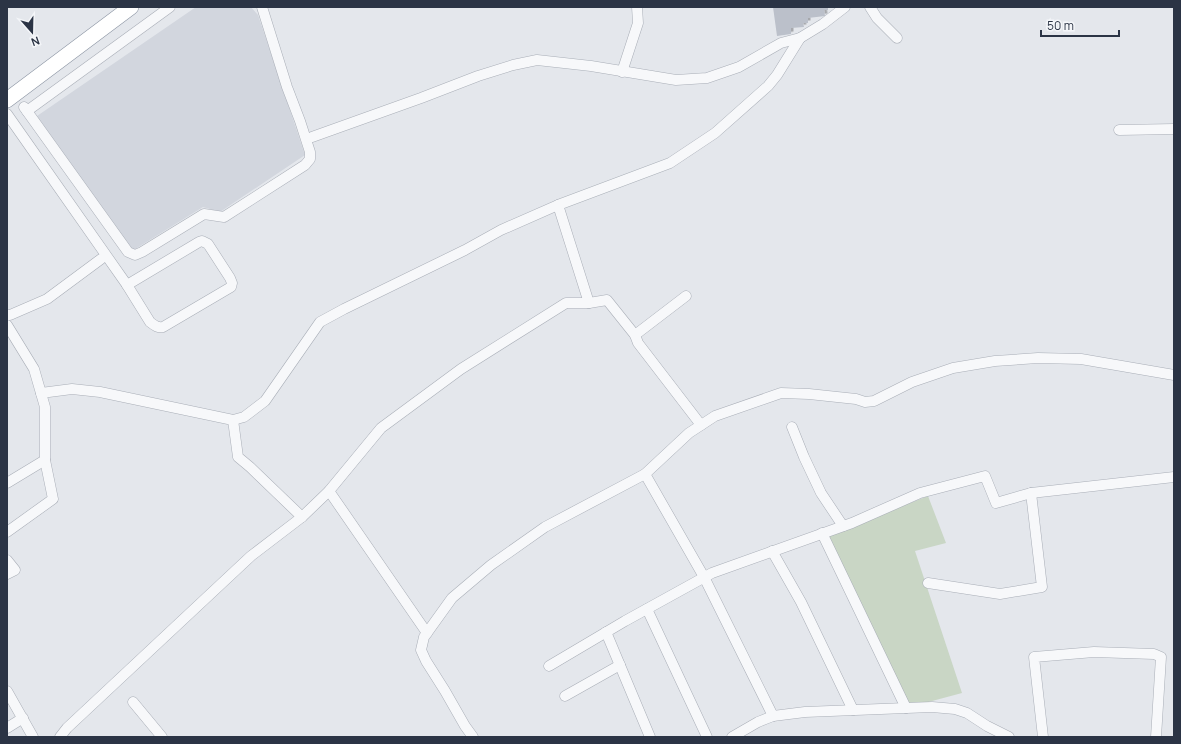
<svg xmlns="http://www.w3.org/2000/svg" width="1181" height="744" viewBox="0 0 1181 744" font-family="Manrope,sans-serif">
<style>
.built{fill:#d2d6de}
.green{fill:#c9d6c5}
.building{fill:#bbc0ca;filter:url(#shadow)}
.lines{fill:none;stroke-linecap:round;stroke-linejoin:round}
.minor-casing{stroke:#a9aeb7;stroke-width:11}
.highway-casing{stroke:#8b94a3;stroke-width:16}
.minor{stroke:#f7f8fa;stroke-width:10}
.highway{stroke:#fff;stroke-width:15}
</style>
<defs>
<filter id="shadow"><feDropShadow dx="2.5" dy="-2.5" stdDeviation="0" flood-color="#0004"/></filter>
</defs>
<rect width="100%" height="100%" fill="#e4e7ec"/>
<polygon class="built" points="196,7 251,7 258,15 305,155 220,212 203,207 132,251 37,116"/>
<polygon class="green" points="928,496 946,543 915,551 962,693 906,708 826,536"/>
<polygon class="building" points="773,7 828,7 828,10 824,10 825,16 808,18 808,23 803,23 804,27 791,28 791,34 777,36"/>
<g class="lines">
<g class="minor-casing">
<g id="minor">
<polyline points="870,7 877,18 897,38"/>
<polyline points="622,72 638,23 637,7"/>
<polyline points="24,107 128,252 135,255 142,252 204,214 224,217 305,165 310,159 310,152 300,121 287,87 262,7"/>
<polyline points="27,111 170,7"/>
<polyline points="7,114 127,285"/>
<polyline points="1119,130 1174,129"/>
<polyline points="312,137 421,98 478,76 513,65 537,60 591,66 676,80 707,78 739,67 781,43 800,38 823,24 845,7"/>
<polyline points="558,205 589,303"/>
<path d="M202 241 208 244 230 278 232 283 231 287 163 327C158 328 155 326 150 322L127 285 199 242Z"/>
<polyline points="7,315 10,315 47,299 101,259"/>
<polyline points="7,325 34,369 45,407 45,460 53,499 7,532"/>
<polyline points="635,335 686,296"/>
<polyline points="41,393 72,389 100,392 233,420 244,417 265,401 320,322 344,309 465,250 501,230 558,205 670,163 715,133 768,86 777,75 800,38"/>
<polyline points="233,420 238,457 250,467 302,517"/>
<polyline points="792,427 804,457 821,493 843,526"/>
<polyline points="645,474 704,577 773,716"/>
<polyline points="7,483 45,460"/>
<polyline points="329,491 427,633"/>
<polyline points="822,533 906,708"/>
<polyline points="772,551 801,602 853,710"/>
<polyline points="7,560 15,570 7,574"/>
<polyline points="928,583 1000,594 1042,587 1031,493 1174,477"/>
<polyline points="647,609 707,737"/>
<polyline points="606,632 650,737"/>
<polyline points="549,666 625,621 712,573 852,523 920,493 985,476 996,503 1031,493"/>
<polyline points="7,691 33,737"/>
<polyline points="565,696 620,665"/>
<polyline points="133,702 162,737"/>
<polyline points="7,728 23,718"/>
<polyline points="60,737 67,728 251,556 302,517 329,491 381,428 461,369 566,303 589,303 607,300 635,335 638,343 701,425"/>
<polyline points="473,737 465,726 445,691 426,661 421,650 424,637 452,598 491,565 545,527 645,474 689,433 715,416 781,393 809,394 856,399 865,402 874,401 912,382 953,368 995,361 1038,358 1081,359 1174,375"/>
<polyline points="732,737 758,722 773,716 805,712 906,708 932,707 955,709 967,713 987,726 1009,737"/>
<polyline points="1043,737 1034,657 1094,652 1154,654 1161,657 1156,737"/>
</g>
</g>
<g class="highway-casing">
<polyline id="highway" points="7,100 131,7"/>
</g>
<use href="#minor" class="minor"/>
<use href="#highway" class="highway"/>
</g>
<rect width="1181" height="744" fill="none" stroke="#2b3445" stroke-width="16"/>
<g transform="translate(32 32) rotate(160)" stroke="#f4f6f9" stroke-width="3" paint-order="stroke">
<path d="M0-3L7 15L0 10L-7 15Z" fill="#2b3445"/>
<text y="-6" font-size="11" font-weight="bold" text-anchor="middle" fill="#2b3445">N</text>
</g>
<path d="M1041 30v6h78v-6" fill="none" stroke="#2b3445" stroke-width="2"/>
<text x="1047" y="30" font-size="12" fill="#2b3445" stroke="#f4f6f9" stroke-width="3" paint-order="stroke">50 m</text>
</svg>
